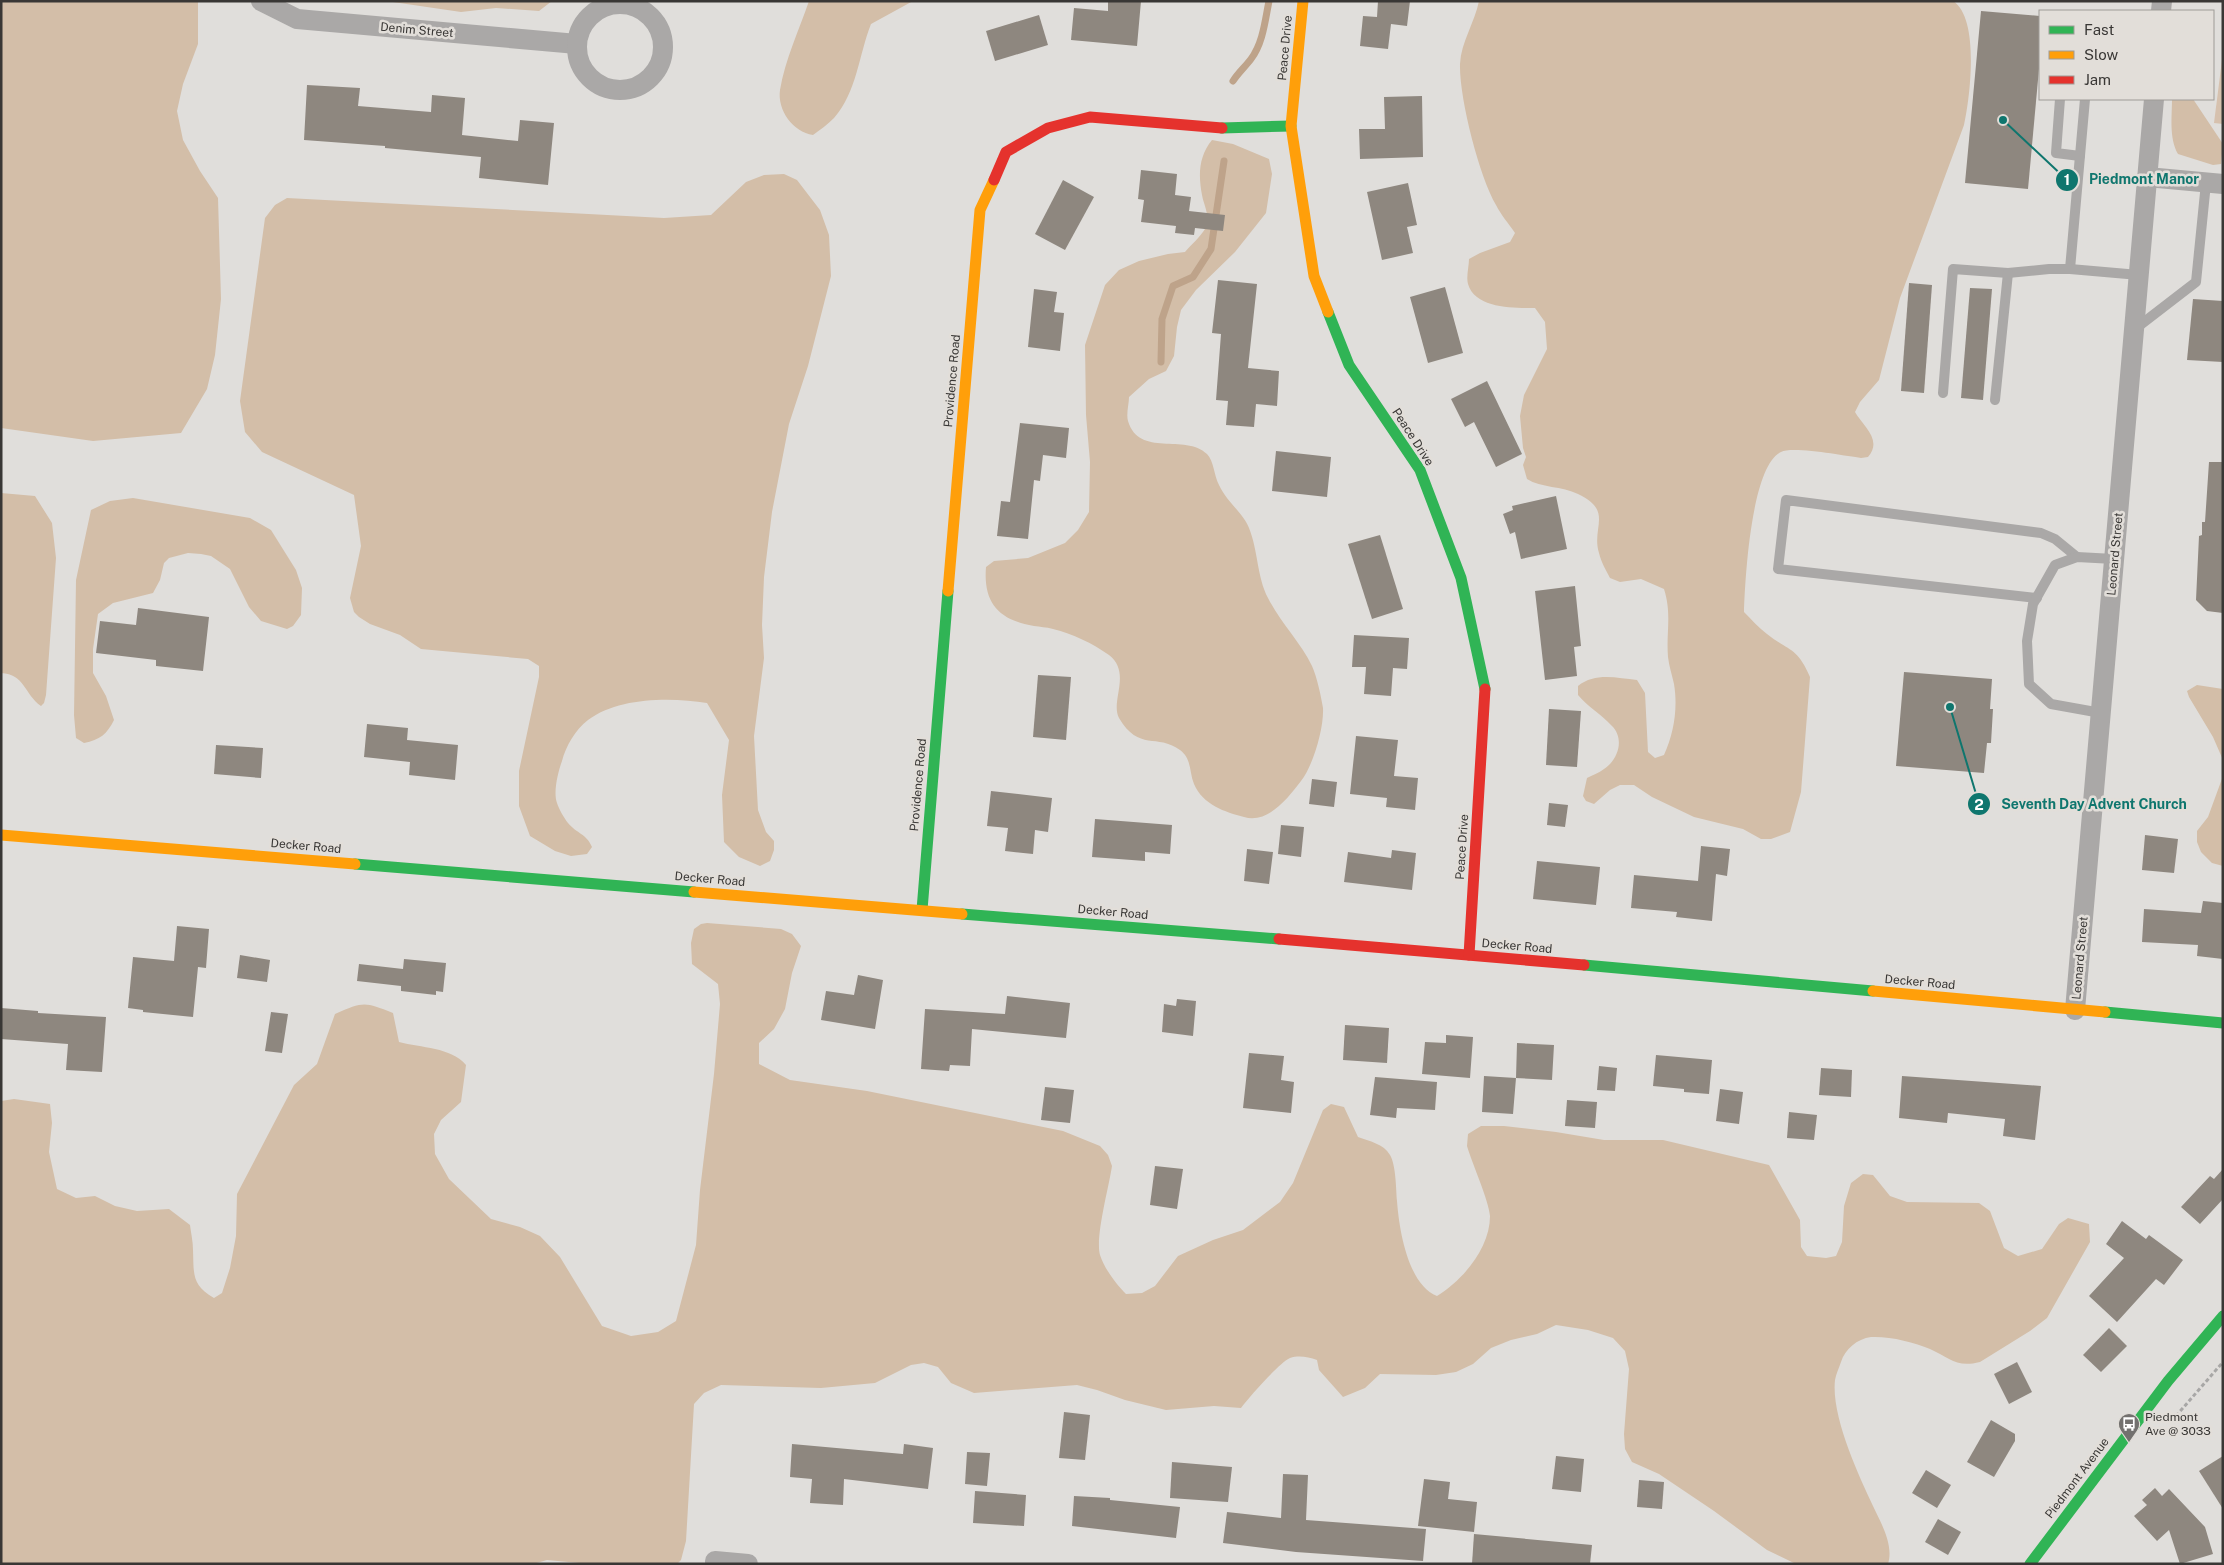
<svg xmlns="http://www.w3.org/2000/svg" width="2224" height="1565" viewBox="0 0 2224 1565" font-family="'Public Sans',sans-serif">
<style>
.green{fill:#d6c1ae}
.forest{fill:#d3bea8}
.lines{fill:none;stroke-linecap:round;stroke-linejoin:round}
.stream{stroke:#bea38a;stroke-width:7}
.building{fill:#8e877f}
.path{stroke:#a8a7a6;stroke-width:3;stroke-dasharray:4 2.5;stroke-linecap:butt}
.lane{stroke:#aaa8a7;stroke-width:10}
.street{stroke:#aaa8a7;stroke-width:20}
.fast{stroke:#30b455;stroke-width:11}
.slow{stroke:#ff9f0a;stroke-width:11}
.jam{stroke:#e5322d;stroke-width:11}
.labels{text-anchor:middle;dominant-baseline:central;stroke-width:5;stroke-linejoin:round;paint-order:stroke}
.street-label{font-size:12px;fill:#393735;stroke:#e2ded9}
.poi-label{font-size:12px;fill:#393735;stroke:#e2ded9;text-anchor:start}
.leader{fill:none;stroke:#0f766e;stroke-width:2}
.callout-dot{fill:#0f766e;stroke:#e2ded9;stroke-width:2}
.mark-label{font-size:15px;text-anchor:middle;font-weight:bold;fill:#fff}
.callout-label{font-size:14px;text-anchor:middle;font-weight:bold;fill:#0f766e;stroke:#e2ded9;stroke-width:5;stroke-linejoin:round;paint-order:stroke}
</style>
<rect width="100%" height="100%" fill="#e0dedb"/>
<polygon class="green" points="2223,52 2223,124 2214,123"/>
<g class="forest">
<polygon points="1,1 198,1 198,44 183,84 177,111 183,140 200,171 218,198 221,299 215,355 207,389 181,433 93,441 1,428"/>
<polygon points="386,1 552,1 539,11 496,8 461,12"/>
<path d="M809 1H913L871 24C859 54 857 92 834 118 828 124 820 130 813 135 793 132 777 110 780 90 785 60 799 30 809 1Z"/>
<path d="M1479 1H1953C1980 18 1970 98 1964 125L1900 298 1879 380 1860 402 1855 412C1863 426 1883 440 1868 457L1861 458C1845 456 1793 446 1781 452 1751 466 1745 580 1744 612 1751 619 1759 628 1767 634 1790 652 1797 647 1810 677L1801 792 1790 832 1771 839H1761L1743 829 1694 817 1652 797 1634 785H1620L1610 790 1594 804 1586 801 1583 796 1587 778C1592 775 1599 773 1604 769 1618 760 1625 739 1612 726 1601 714 1588 707 1578 695V686C1595 672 1617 678 1637 680L1645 693 1648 752 1655 758 1664 755C1674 733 1678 708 1674 684 1672 675 1669 666 1668 657 1666 632 1672 614 1664 589L1641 579 1620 582 1610 578C1606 570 1601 562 1599 553 1591 527 1614 511 1578 494 1562 486 1541 488 1527 479L1523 465 1526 457 1523 448 1520 416 1524 395 1547 349 1545 322 1535 308C1515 308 1475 309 1468 284 1466 277 1469 266 1469 259L1480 253 1510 242 1515 233C1509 224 1501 215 1496 205 1479 176 1459 97 1460 64 1461 42 1475 22 1479 1Z"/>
<path d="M2172 99H2193L2223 144 2221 164 2213 165 2178 154C2169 138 2172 117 2172 99Z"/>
<path d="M1212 140 1233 144 1269 159 1272 174 1266 213 1235 252 1196 290 1181 310 1177 327 1174 356 1166 371 1149 379 1129 397C1129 404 1126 414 1128 421 1139 458 1185 433 1207 454 1214 461 1214 476 1219 485 1226 501 1244 514 1249 528 1258 550 1257 577 1268 598 1280 622 1301 643 1312 666 1317 677 1321 696 1323 708 1324 728 1313 766 1301 781 1288 798 1268 824 1244 817 1225 812 1203 805 1194 784 1189 772 1192 759 1180 750 1157 733 1139 752 1119 718 1110 701 1132 673 1109 655 1092 643 1073 634 1053 629 1046 627 1040 627 1034 626 999 620 983 603 986 567L994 561 1028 558 1065 543 1078 530 1089 512 1090 462 1086 415 1085 345 1105 285 1119 270 1139 261 1168 254 1185 252C1191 245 1200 237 1205 229 1211 217 1204 206 1202 195 1198 174 1199 156 1212 140Z"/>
<path d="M784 174 797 180 820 210 829 235 831 276 808 366 789 424 772 512 764 577 762 625 764 658 754 736 758 810 766 832 774 841V850L770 861 760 866 739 857 724 842 722 795 729 740 707 703C672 697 618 697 588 720 575 730 566 746 562 761 558 772 553 792 557 803 559 809 564 818 568 823 576 833 587 834 592 847L587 854 571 856 555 851 530 836 519 806V771L539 677V666L528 659 421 649 400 635 370 624 359 617 354 612 350 598 361 546 354 495 262 452 245 432 240 401 265 218 275 205 287 198 664 218 711 215 746 182 764 175Z"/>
<path d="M1 493 35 496 52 523 56 558 46 695 44 703 41 706C24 694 25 674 1 673Z"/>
<path d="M133 498 250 518 271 530 296 570 302 588 301 615 293 626 287 629 261 621 249 607 230 569 211 556 201 554 188 553 169 558 164 563 160 580 153 593 113 603 98 614 93 649V673L106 696 114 720C107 734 100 740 84 743L76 738 74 715 76 580 91 510 110 501Z"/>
<polygon points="2197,685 2223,689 2223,760 2213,737 2189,697 2187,691"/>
<polygon points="2223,776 2223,866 2212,863 2201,852 2197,842 2197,831 2208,817"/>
<path d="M707 923 781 929 792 934 801 946 792 973 785 1009 774 1029 759 1043V1064L790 1080 867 1091 1063 1131 1100 1146 1108 1155 1112 1166C1109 1187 1095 1237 1100 1255 1104 1268 1116 1284 1126 1294L1142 1293 1155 1286 1178 1256 1213 1240 1243 1230 1280 1202 1293 1183 1323 1110 1331 1104 1344 1107 1358 1137C1369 1141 1384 1144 1390 1155 1396 1165 1396 1189 1397 1201 1399 1229 1408 1285 1437 1296 1463 1280 1490 1248 1490 1216 1489 1201 1472 1163 1467 1146L1468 1134 1481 1126H1504L1556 1132 1604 1140H1663L1769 1165 1800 1220 1801 1247 1807 1256 1826 1258 1836 1256 1842 1242 1844 1206 1851 1183 1863 1174 1873 1175 1890 1196 1907 1202 1979 1203 1990 1211 2004 1248 2018 1256 2042 1249 2059 1224 2068 1218 2089 1224 2090 1242 2047 1318 2030 1331 1980 1362C1956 1368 1950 1358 1930 1349 1914 1342 1889 1336 1871 1337 1857 1339 1845 1349 1841 1362 1839 1368 1836 1374 1835 1380 1831 1416 1858 1474 1873 1506 1881 1523 1894 1545 1888 1564H1796L1767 1550 1714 1511 1659 1474 1632 1462 1625 1449 1624 1434 1629 1369 1625 1351 1613 1338 1588 1330 1556 1325 1537 1334 1511 1340 1491 1348 1473 1364 1456 1372 1436 1375 1380 1374 1365 1388 1343 1397 1319 1370 1317 1360C1308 1357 1299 1355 1290 1358 1279 1363 1249 1397 1241 1408L1214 1406 1166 1410 1125 1400 1097 1390 1077 1385 974 1393 951 1383 938 1367 924 1363 911 1365 875 1383 821 1388 721 1385 704 1393 694 1404 686 1541 681 1560 677 1564H590L547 1560 533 1564H1V1101L14 1099 50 1104 52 1123 49 1152 57 1189 76 1198 95 1196 115 1206 137 1211 169 1209 190 1225C191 1233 193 1242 193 1250 194 1273 191 1285 214 1298L222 1293 230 1268 236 1236 237 1194 294 1085 317 1064 335 1014C364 1001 365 1002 393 1013L399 1042C421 1048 451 1047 466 1065L461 1102 441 1120 434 1134 435 1154 449 1179 491 1219 520 1227 540 1236 560 1257 602 1326 631 1336 658 1332 676 1321 696 1245 700 1190 714 1074 720 1004 718 984 692 964 691 943 694 929 701 924Z"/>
</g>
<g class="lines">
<g class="stream">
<path d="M1233 81C1238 73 1245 67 1251 59 1263 43 1265 21 1269 1"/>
<polyline points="1161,362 1162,319 1173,286 1193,277 1211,249 1224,161"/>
</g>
</g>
<g class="building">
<polygon points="1108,1 1141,1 1137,46 1071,40 1074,8 1108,11"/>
<polygon points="1378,1 1410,1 1407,26 1391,24 1388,49 1360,46 1363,16 1377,17"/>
<polygon points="1981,11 2040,16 2040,58 2028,189 1965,183"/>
<polygon points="1039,15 1048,45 995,61 986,31"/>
<polygon points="307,85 360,88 358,106 431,112 432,95 465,98 462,135 518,141 520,120 554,123 548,185 479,178 481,157 385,148 385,146 304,140"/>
<polygon points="1422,96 1423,157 1360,159 1359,129 1385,129 1384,97"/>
<polygon points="1141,170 1177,174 1175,195 1191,197 1189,211 1225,215 1223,231 1195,228 1194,235 1175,233 1176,226 1141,222 1144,200 1138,199"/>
<polygon points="1063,180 1094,197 1065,250 1035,234"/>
<polygon points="1408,183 1417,225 1407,227 1413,253 1382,260 1367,192"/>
<polygon points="1218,280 1257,284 1248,368 1279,371 1277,406 1256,404 1254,427 1226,425 1228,401 1216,400 1221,334 1212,333"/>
<polygon points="1909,283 1932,285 1924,393 1901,391"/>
<polygon points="1445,287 1463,353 1428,363 1410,297"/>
<polygon points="1970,288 1992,289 1983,400 1961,398"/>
<polygon points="1034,289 1057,292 1054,312 1064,313 1060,351 1028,347"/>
<polygon points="2193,299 2223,301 2223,362 2187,360"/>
<polygon points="1487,381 1522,454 1496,467 1474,422 1465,427 1451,399"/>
<polygon points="1020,423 1069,428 1066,458 1043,455 1040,481 1034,480 1028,539 997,536 1001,501 1010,502"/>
<polygon points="1276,451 1331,457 1327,497 1272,491"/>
<polygon points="2209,462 2223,462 2223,613 2207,611 2196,600 2199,536 2202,535 2202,522 2205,522"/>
<polygon points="1556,496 1567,549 1521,559 1515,532 1510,534 1503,514 1513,510 1512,506"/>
<polygon points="1380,535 1403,609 1372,619 1348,544"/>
<polygon points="1575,586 1581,646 1574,647 1577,676 1545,680 1535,591"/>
<polygon points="138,608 209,617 203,671 156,666 156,660 96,653 100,621 136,625"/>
<polygon points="1354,635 1409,638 1407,669 1393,668 1391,696 1364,694 1366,667 1352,667"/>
<polygon points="1904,672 1992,679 1990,709 1993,709 1991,743 1987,743 1984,773 1896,766"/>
<polygon points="1038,675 1071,677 1066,740 1033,737"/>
<polygon points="1549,709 1581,711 1577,767 1546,765"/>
<polygon points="367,724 408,728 407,740 458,745 455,780 409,775 410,762 364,757"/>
<polygon points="1356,736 1398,740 1394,776 1418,778 1415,810 1386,807 1387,798 1350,794"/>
<polygon points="216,745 263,748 261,778 214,774"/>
<polygon points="1312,779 1337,782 1334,807 1309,804"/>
<polygon points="991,791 1052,798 1048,832 1035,830 1033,854 1005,851 1008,828 987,826"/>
<polygon points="1549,803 1568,805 1565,827 1547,825"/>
<polygon points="1095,819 1172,825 1170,854 1145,852 1145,861 1092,857"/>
<polygon points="1281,825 1304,827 1301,857 1278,854"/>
<polygon points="2145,835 2178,839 2174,873 2142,870"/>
<polygon points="1701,846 1730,849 1727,876 1716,874 1712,921 1676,917 1677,912 1631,908 1634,875 1698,881"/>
<polygon points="1247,849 1273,852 1269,884 1244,881"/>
<polygon points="1392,850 1416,853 1412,890 1344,882 1348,852 1391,858"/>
<polygon points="1537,861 1600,867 1596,905 1533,899"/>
<polygon points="2203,901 2223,903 2223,959 2197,956 2198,945 2142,942 2144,909 2201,913"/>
<polygon points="177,926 209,929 206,968 198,967 193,1017 143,1012 143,1010 128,1008 133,957 174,961"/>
<polygon points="240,955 270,960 267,982 237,978"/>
<polygon points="404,959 446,963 443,992 436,991 436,995 401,991 401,986 357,981 359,964 403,969"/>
<polygon points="858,975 883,980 875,1029 821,1020 826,991 854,995"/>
<polygon points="1007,996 1070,1003 1066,1038 972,1029 970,1066 950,1065 949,1071 921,1069 925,1009 1005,1014"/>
<polygon points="1177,999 1196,1001 1193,1036 1162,1032 1164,1004 1176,1006"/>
<polygon points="1,1008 38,1011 38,1013 106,1017 102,1072 66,1070 68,1044 1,1039"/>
<polygon points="271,1012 288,1014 282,1053 265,1051"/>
<polygon points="1345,1025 1389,1028 1387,1063 1343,1060"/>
<polygon points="1446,1035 1473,1037 1470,1078 1422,1074 1425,1042 1446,1043"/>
<polygon points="1517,1043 1554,1045 1552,1080 1516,1078 1513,1114 1482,1112 1484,1076 1516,1078"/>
<polygon points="1249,1053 1284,1056 1281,1080 1294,1082 1291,1113 1243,1108"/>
<polygon points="1656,1055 1712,1060 1709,1094 1684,1092 1684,1089 1653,1086"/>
<polygon points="1599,1066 1617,1068 1615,1091 1597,1090"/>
<polygon points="1821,1068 1852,1070 1851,1097 1819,1095"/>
<polygon points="1902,1076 2041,1086 2035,1140 2003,1136 2005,1119 1948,1113 1947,1123 1899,1118"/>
<polygon points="1375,1077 1437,1082 1435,1110 1397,1108 1396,1118 1370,1115"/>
<polygon points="1045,1087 1074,1090 1070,1123 1041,1120"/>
<polygon points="1720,1089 1743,1092 1739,1124 1716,1121"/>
<polygon points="1567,1100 1597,1102 1595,1128 1565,1126"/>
<polygon points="1789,1112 1817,1115 1814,1140 1787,1138"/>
<polygon points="1155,1166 1183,1169 1177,1209 1150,1205"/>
<polygon points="2223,1169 2223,1199 2200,1224 2181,1207 2210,1176 2214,1179"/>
<polygon points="2122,1221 2146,1239 2149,1235 2183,1260 2164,1285 2156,1279 2117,1322 2089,1296 2124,1258 2106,1244"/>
<polygon points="2109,1328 2127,1346 2101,1372 2083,1355"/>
<polygon points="2017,1362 2032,1392 2009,1404 1994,1374"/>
<polygon points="1064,1412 1090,1415 1085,1460 1059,1458"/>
<polygon points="1991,1420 2015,1434 2015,1441 1994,1477 1967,1462"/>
<polygon points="792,1444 903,1454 904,1444 933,1448 928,1489 844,1479 843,1505 810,1503 812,1479 790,1477"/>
<polygon points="967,1452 990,1453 987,1486 965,1484"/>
<polygon points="1556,1456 1584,1459 1581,1492 1552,1489"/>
<polygon points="2223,1456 2223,1509 2199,1471"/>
<polygon points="1172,1462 1232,1467 1228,1502 1170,1498"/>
<polygon points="1926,1470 1951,1485 1937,1508 1912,1493"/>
<polygon points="1283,1474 1308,1475 1306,1520 1426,1529 1423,1561 1296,1552 1223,1543 1227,1512 1281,1518"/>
<polygon points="1424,1479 1450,1482 1448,1499 1477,1502 1474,1532 1418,1526"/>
<polygon points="1639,1480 1664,1482 1662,1509 1637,1507"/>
<polygon points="2155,1488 2162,1496 2169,1489 2205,1527 2213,1554 2180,1564 2169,1530 2157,1541 2134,1516 2147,1505 2142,1500"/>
<polygon points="975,1491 1026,1495 1024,1526 973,1523"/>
<polygon points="1074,1496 1110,1498 1110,1500 1180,1507 1176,1538 1072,1526"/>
<polygon points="1938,1519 1961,1532 1948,1555 1925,1542"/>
<polygon points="1474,1534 1592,1545 1590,1564 1472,1564"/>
</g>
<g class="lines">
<polyline class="path" points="2176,1416 2223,1362"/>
<g class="lane">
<polyline points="2060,99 2056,153 2080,156"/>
<polyline points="2070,269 2085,99"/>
<polyline points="2135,329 2196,282 2206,183"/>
<polyline points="1943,393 1953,269 2008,273 2049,269 2070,269 2139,275"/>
<polyline points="1995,400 2008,273"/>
<polyline points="2037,598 1778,569 1786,500 2041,533 2055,539 2077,557"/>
<polyline points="2101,713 2051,704 2029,684 2027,641 2033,604 2055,565 2077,557 2114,559"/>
</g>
<g class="street">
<polyline points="261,1 297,19 577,44"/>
<circle cx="620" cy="47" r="43"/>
<polyline points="2161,11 2162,1"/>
<polyline points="2147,177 2223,184"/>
<polyline points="2075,1010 2154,99"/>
<polyline points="715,1564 715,1561 748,1564"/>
</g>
<g class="fast">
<polyline points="1222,128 1291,126"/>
<polyline points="1328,312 1349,365 1420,470 1461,578 1485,689"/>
<polyline points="355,864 694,892"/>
<polyline points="922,910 948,591"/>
<polyline points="962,914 1279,939"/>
<polyline points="1584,965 1873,991"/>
<polyline points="2105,1012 2223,1023"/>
<polyline points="2030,1564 2168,1381 2223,1316"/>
</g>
<g class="slow">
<polyline points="1303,1 1291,126 1314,276 1328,312"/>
<polyline points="948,591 980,210 994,180"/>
<polyline points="1,835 355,864"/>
<polyline points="694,892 962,914"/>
<polyline points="1873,991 2105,1012"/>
</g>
<g class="jam">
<polyline points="994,180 1006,152 1048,128 1090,117 1222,128"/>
<polyline points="1279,939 1584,965"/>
<polyline points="1469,955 1485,689"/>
</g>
</g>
<defs>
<g id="bus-pin" transform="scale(1.125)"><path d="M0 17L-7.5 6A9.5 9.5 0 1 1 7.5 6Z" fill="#73716f" stroke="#e2ded9"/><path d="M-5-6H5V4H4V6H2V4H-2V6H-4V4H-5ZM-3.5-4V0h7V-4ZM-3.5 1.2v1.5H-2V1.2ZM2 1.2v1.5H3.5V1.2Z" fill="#fff"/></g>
</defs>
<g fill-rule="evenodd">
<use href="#bus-pin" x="2129" y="1424"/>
</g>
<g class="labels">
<g class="street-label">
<text transform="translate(417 30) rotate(5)">Denim Street</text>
<text transform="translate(1285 48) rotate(-85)">Peace Drive</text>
<text transform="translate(952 381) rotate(-85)">Providence Road</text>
<text transform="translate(1413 437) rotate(57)">Peace Drive</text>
<text transform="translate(2115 554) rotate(-85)">Leonard Street</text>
<text transform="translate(918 785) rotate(-85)">Providence Road</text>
<text transform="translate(306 846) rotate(5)">Decker Road</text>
<text transform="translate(1462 847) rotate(-86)">Peace Drive</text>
<text transform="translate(710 879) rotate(5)">Decker Road</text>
<text transform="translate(1113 912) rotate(5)">Decker Road</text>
<text transform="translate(1517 946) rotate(5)">Decker Road</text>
<text transform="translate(2080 958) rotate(-85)">Leonard Street</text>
<text transform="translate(1920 982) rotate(5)">Decker Road</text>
<text transform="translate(2077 1478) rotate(-53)">Piedmont Avenue</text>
</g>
<g class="poi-label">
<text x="2145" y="1417">Piedmont<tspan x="2145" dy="14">Ave @ 3033</tspan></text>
</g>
</g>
<path class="leader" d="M2003 120L2067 180M1950 707L1979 804"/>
<g class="callout-dot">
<circle cx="2003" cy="120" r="5"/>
<circle cx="1950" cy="707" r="5"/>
<circle cx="2067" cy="180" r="12"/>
<circle cx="1979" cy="804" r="12"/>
</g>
<g class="mark-label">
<text x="2067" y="185">1</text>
<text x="1979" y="810">2</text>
</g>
<g class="callout-label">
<text x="2144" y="184">Piedmont Manor</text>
<text x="2094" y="809">Seventh Day Advent Church</text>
</g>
<rect width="2224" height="1565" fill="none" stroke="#393735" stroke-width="5"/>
<rect x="2039" y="10" width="175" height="90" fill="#e2ded9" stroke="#9e9b97"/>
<rect x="2049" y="26" width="25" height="8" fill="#30b455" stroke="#9e9b97"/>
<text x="2084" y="35" font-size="15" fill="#393735">Fast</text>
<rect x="2049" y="51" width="25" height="8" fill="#ff9f0a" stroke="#9e9b97"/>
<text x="2084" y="60" font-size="15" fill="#393735">Slow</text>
<rect x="2049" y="76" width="25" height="8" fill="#e5322d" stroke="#9e9b97"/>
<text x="2084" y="85" font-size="15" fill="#393735">Jam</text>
</svg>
